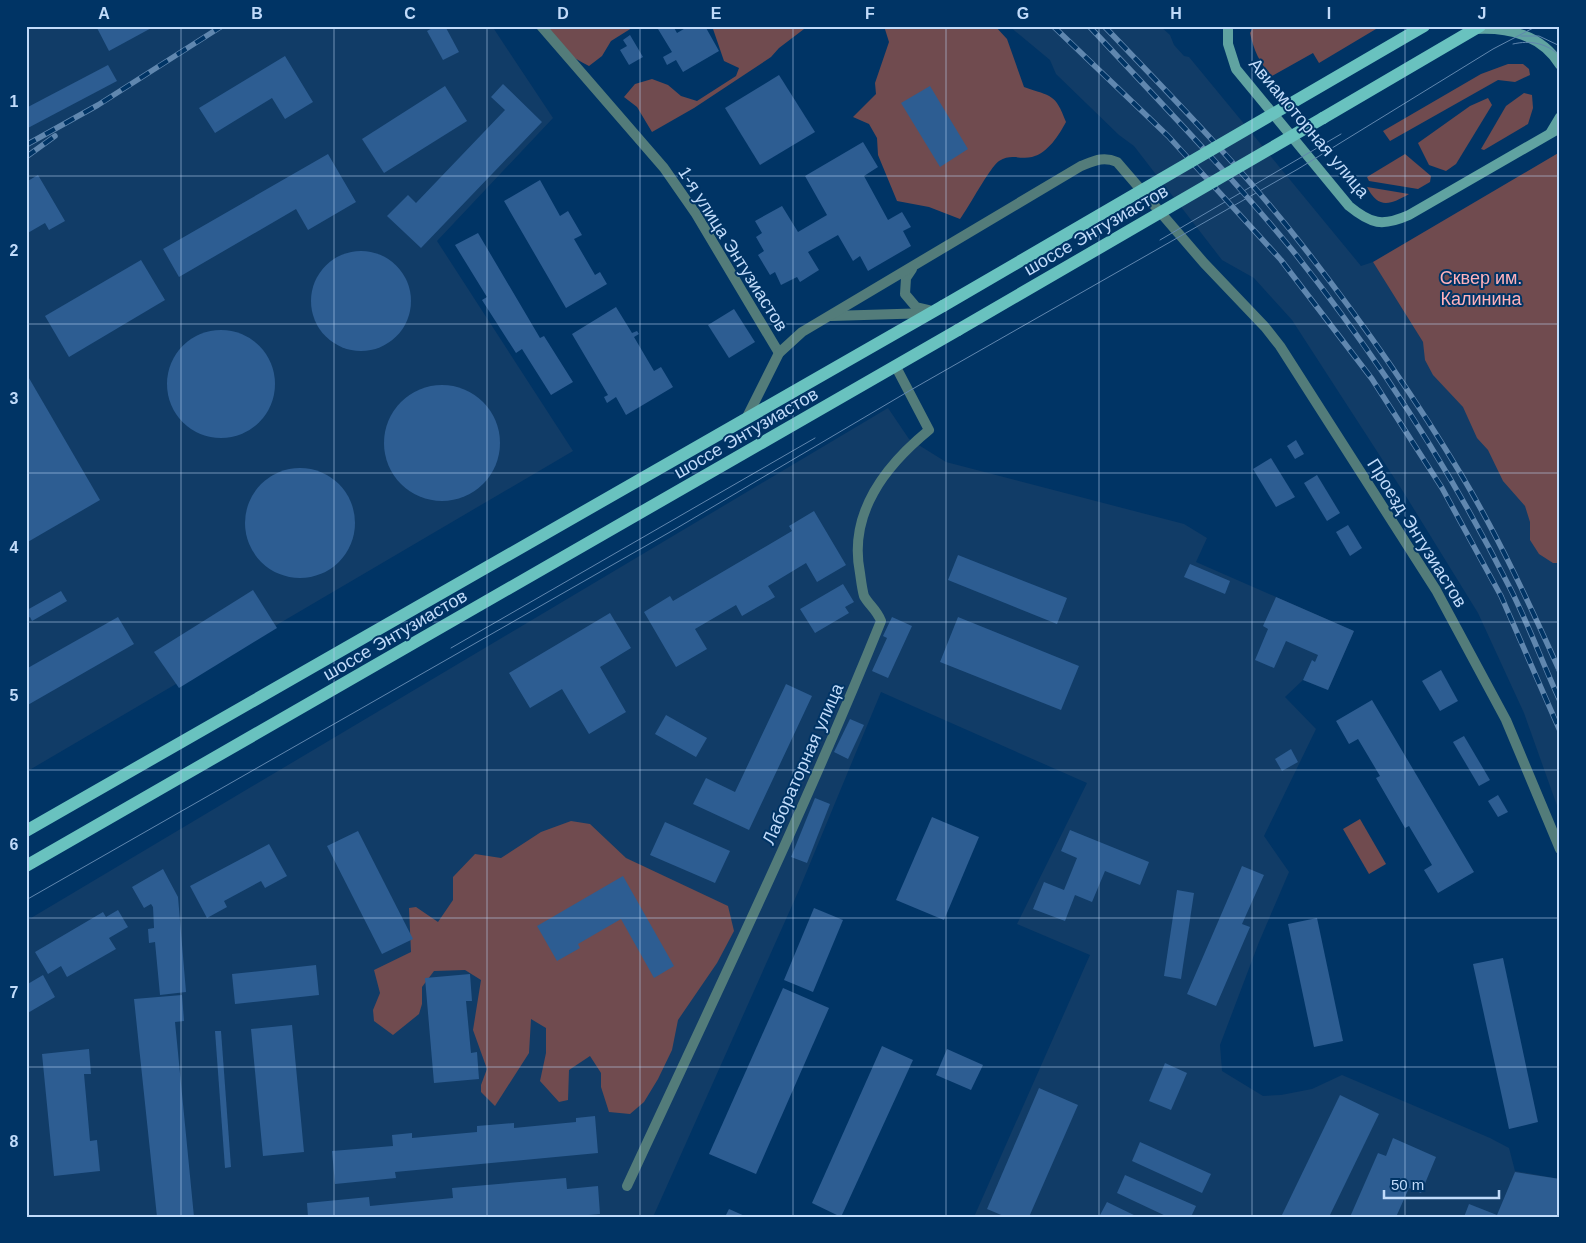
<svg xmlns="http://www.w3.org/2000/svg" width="1586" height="1243" viewBox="0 0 1586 1243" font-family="Arial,sans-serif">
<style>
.built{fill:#113c67}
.green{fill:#704b4f}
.building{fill:#2d5d92}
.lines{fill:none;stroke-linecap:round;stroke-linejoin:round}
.street{stroke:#537c7a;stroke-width:10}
.secondary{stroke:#60a3a1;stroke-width:10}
.primary{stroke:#69c2bf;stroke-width:12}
.tram{stroke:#6087af;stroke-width:1}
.rail-casing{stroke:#6087af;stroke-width:5.5}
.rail{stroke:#003465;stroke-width:4;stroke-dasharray:11;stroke-linecap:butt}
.primary-bridge{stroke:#69c2bf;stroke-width:12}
.grid{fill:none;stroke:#c1dbfa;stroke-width:1;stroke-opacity:0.55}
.labels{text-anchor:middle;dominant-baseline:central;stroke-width:4;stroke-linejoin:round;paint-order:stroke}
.street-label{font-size:18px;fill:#c1dbfa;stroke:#003465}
.park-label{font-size:18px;fill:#ffb2ba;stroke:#003465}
.neatline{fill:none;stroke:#c1dbfa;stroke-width:2}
.grid-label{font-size:16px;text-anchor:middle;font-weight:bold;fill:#c1dbfa}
</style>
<rect width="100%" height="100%" fill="#003465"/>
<g class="built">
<polygon points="26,26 492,26 553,118 437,241 573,451 26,772"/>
<polygon points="1009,26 1160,26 1170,35 1174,45 1184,56 1189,57 1361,266 1373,262 1560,561 1560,814 1524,713 1478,613 1404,493 1292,320 1254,278 1222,260 1134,146 1119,135 1056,74 1050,60"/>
<polygon points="888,408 909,439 946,462 1184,524 1207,538 1196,562 1354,631 1328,690 1303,680 1285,697 1316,729 1264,836 1289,872 1259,942 1220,1045 1222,1071 1263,1096 1281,1095 1312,1089 1342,1075 1490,1138 1509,1148 1515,1171 1560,1179 1560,1217 974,1217 1090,955 1017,924 1087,783 881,692 799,890 653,1217 26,1217 26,921"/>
</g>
<g class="green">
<path d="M548 26H583L585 28 635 26 611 41 602 56 589 66C571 57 555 45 548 26Z"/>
<polygon points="712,26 808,26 779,48 771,57 694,108 652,132 637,107 624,97 635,84 652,79 668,85 681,96 697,101 736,76 739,68 724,61"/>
<path d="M884 26H995L1007 39 1024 87C1052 97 1055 93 1066 122 1059 135 1048 153 1032 157 1019 160 1012 153 999 161 990 167 969 207 960 219L929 207 897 201 878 155 877 138 869 124 853 117 876 94 875 83 889 42Z"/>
<path d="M1254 26H1381L1319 63 1313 53 1272 76C1259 62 1254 51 1250 33Z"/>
<polygon points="1508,64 1523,64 1529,69 1530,75 1515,82 1498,80 1390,141 1383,131 1481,74"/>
<polygon points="1524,93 1532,95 1533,108 1528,124 1484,150 1481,149 1506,106"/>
<polygon points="1488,98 1492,105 1456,164 1446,171 1429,165 1418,143 1470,106"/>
<polygon points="1560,152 1560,563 1553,563 1539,554 1530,540 1530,522 1525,506 1503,481 1488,450 1477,438 1463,407 1433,375 1425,360 1423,342 1373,262"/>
<polygon points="1405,154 1431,176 1430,182 1418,189 1369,181 1367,177"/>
<path d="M1367 187 1409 194C1390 205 1378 209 1367 187Z"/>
<polygon points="1360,819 1386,864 1369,874 1343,829"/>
<polygon points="571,821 590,824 626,858 728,906 734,931 717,963 678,1020 672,1050 658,1079 644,1102 630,1114 609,1112 601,1087 601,1073 590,1056 569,1070 568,1100 559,1102 540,1081 546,1053 546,1028 531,1019 529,1053 495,1106 481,1092 481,1085 487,1069 473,1030 481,980 465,970 434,971 422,987 422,1004 419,1014 393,1035 374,1021 373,1010 380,993 374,970 411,952 409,908 416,907 438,922 453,900 453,877 475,854 501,858 541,832"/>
</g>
<g class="building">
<polygon points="96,26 155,26 109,51"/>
<polygon points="436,26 445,26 459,52 443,60 427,31"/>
<polygon points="663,26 673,26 677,33 689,26 705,26 719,51 683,72 676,60 667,65 663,57 672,52 658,29"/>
<polygon points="630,35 643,57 629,65 620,50 627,46 623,40"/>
<polygon points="285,56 313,102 285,119 272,98 215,133 199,108"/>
<polygon points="108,65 117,81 26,129 26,108"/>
<polygon points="779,75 815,132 760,165 725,108"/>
<polygon points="503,84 542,122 421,248 387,216 408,195 416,203 505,110 491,97"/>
<polygon points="445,86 467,121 384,173 362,139"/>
<polygon points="930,86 968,149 940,167 901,103"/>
<polygon points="863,142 878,167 864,176 888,220 902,212 911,227 903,231 911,246 868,271 860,256 853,261 838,235 808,252 819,270 800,282 797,277 781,285 775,272 770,275 758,255 764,251 756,237 762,233 755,221 782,206 798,232 827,215 805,176"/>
<polygon points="328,154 356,202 308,230 296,209 179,277 163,249"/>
<polygon points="38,175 65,221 49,230 45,223 26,234 26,182"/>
<polygon points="540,180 560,216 568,211 582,235 574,239 595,275 600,272 607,284 566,308 504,201"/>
<polygon points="478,233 540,338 544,336 573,382 551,395 522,349 516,353 482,300 487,297 455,245"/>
<circle cx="361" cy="301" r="50"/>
<polygon points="141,260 165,300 69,357 45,316"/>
<polygon points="616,307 632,333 637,331 639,334 634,337 654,371 661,367 673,387 626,415 616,397 607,403 604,397 608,395 572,334"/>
<polygon points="734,309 755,342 729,358 708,325"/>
<circle cx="221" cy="384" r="54"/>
<polygon points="26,373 100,500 26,543"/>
<circle cx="442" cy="443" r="58"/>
<polygon points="1296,440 1304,454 1295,459 1287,446"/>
<polygon points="1271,458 1295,497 1276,507 1253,469"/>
<circle cx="300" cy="523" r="55"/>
<polygon points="1317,475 1340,513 1327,521 1304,483"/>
<polygon points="814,511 846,565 817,582 806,563 768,586 775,597 742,616 736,605 695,629 707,649 676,667 644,612 670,596 673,601 792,531 789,526"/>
<polygon points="1348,525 1362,548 1350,556 1336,532"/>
<polygon points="958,555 1067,598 1057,624 948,580"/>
<polygon points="1190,564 1230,581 1225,594 1184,577"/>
<polygon points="843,584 854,602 845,607 849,613 815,633 800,609"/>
<polygon points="253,590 277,628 179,688 154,652"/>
<polygon points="61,591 67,601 32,621 30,617 26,619 27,610"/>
<polygon points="1276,597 1354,631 1328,690 1303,680 1312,660 1315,662 1318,655 1286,641 1274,668 1255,660 1268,629 1263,626"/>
<polygon points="610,613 631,648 600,667 626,712 589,734 562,689 530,708 509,673"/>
<polygon points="118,617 134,644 26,706 26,669"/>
<polygon points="892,617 912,626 888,678 872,671 887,638 883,636"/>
<polygon points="958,617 1079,666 1061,710 940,662"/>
<polygon points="1441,670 1458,701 1440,711 1422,681"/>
<polygon points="786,684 812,696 749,830 693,804 706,778 735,792"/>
<polygon points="1372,700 1474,872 1438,893 1424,870 1432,865 1409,826 1405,828 1376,778 1380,776 1358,739 1349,744 1336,721"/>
<polygon points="666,715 707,738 696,757 655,734"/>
<polygon points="850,719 864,725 848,759 834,752"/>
<polygon points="1464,736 1490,780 1479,786 1453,742"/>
<polygon points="1291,749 1298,762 1282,771 1275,759"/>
<polygon points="1498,795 1508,812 1498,817 1488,801"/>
<polygon points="815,798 830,804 807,863 791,857"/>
<polygon points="932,817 979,837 944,920 896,900"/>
<polygon points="665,822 730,851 715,883 650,855"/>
<polygon points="1070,830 1149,862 1140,885 1105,871 1092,902 1075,895 1065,921 1033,909 1044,882 1064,890 1077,858 1061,851"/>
<polygon points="358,831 413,939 382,954 327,846"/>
<polygon points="269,844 287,876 265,888 261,881 224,901 227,907 207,918 190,886"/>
<polygon points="1242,866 1264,875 1242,924 1250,927 1216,1006 1187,994"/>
<polygon points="163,869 178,897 186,992 160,995 155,942 149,943 148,929 154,928 153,907 151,904 144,908 132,887"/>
<polygon points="623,876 674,966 654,978 621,919 578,944 580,948 557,961 537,926"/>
<polygon points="1177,890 1194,893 1181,979 1164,976"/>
<polygon points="814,908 843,920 813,992 784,980"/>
<polygon points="118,910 128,927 109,938 116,949 67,977 61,966 48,974 35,952 103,912 106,917"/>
<polygon points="1317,918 1343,1041 1314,1047 1288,924"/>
<polygon points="1503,958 1538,1122 1509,1129 1473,964"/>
<polygon points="316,965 319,995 235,1004 232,974"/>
<polygon points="470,974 472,1001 466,1001 471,1053 477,1052 479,1079 434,1083 425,978"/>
<polygon points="43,975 55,997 26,1014 26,985"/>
<polygon points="783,988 829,1008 756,1174 709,1154"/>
<polygon points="182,995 184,1021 175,1022 194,1217 157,1217 134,999"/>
<polygon points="292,1025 304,1152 263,1156 251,1029"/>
<polygon points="215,1031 221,1031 231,1167 225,1168"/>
<polygon points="882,1046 913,1060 841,1217 812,1203"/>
<polygon points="89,1049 91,1074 84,1074 90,1141 97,1140 100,1171 54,1176 42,1054"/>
<polygon points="947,1049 983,1065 971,1090 936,1075"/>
<polygon points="1165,1063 1187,1073 1171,1110 1149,1101"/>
<polygon points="1039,1088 1078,1105 1029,1217 1006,1217 987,1209"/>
<polygon points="1340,1095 1379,1114 1329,1217 1281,1217"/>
<polygon points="595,1116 598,1153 395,1172 396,1178 335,1184 332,1151 393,1146 392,1135 412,1133 412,1138 477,1132 477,1126 514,1123 514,1128 576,1122 576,1118"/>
<polygon points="1393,1138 1436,1157 1421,1193 1409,1188 1396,1217 1350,1217 1378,1153 1386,1156"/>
<polygon points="1140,1142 1211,1174 1202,1193 1132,1161"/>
<polygon points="1515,1172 1560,1179 1560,1217 1464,1217 1469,1204 1497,1215"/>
<polygon points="1125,1175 1196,1206 1191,1217 1168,1217 1117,1193"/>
<polygon points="566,1178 567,1189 598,1186 600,1214 566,1217 308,1217 307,1203 369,1197 370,1206 453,1198 452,1188"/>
<polygon points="1107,1202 1138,1217 1099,1217"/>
<polygon points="729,1209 747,1217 725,1217"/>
</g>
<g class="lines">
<g class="street">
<polyline points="541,26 664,168 696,214 779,353"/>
<polyline points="912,269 906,278 905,294 916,307 929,310"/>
<polyline points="831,316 930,313"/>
<path d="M747 417 779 353 802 332 1081 166C1094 161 1103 156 1117 162L1204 263 1265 327 1280 346 1436 590 1506 720 1560 849"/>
<path d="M627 1186C714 998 804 812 881 621 877 610 868 604 864 596 862 589 861 580 860 573 848 513 885 466 929 430L896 367"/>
</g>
<g class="secondary">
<path d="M1228 26V44L1236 69 1349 206C1371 224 1382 227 1409 215L1560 128"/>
<path d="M1475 29C1508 27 1542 35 1560 65"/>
<polyline points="1551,132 1560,117"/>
</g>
<g class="primary">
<polyline points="1323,118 1480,26"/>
<polyline points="26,831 943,306"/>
<polyline points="26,866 958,330"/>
</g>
<g class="tram">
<polyline points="1521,36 1539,36 1560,46"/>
<path d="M1513 44C1530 40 1547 43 1560 56"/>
<polyline points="1160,240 1341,134"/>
<polyline points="451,648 815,438"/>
<polyline points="26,900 677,528 909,391 1298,169 1493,49 1537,26"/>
</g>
<g class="rail-casing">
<g id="rail">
<polyline points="1053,26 1168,136 1281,260 1372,379 1442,488 1501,596 1560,731"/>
<path d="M1089 26C1158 100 1229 173 1293 251 1377 356 1451 471 1511 590 1529 626 1543 664 1560 701"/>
<path d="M1104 26C1172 97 1242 168 1302 245 1360 319 1414 396 1462 476 1499 538 1530 605 1560 672"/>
<polyline points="26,145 98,105 222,26"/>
<polyline points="26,157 55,136"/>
</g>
</g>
<use href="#rail" class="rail"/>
<g class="primary-bridge">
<polyline points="943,306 1424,26"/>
<polyline points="958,330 1323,118"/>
</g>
</g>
<path class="grid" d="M181 26V1217M334 26V1217M487 26V1217M640 26V1217M793 26V1217M946 26V1217M1099 26V1217M1252 26V1217M1405 26V1217M26 176H1560M26 324H1560M26 473H1560M26 622H1560M26 770H1560M26 918H1560M26 1067H1560"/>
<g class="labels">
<g class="street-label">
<text transform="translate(1309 128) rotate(50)">Авиамоторная улица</text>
<text transform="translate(1096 230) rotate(-30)">шоссе Энтузиастов</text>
<text transform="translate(733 249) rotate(58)">1-я улица Энтузиастов</text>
<text transform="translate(746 433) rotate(-30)">шоссе Энтузиастов</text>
<text transform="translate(1417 533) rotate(58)">Проезд Энтузиастов</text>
<text transform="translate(395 635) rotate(-30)">шоссе Энтузиастов</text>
<text transform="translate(803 764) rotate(-66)">Лабораторная улица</text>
</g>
<g class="park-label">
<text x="1481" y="278">Сквер им.<tspan x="1481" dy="21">Калинина</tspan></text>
</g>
</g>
<rect width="1586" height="1243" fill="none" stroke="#003465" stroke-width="55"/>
<path d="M1384 1190v8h115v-8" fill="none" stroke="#c1dbfa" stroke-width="2.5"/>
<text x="1391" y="1190" font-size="15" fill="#c1dbfa" stroke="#003465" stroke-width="4" paint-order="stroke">50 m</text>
<rect x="28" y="28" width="1530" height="1188" class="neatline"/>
<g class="grid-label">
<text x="104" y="19">A</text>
<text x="257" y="19">B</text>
<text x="410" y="19">C</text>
<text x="563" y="19">D</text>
<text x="716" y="19">E</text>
<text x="870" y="19">F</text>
<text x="1023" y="19">G</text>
<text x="1176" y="19">H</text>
<text x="1329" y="19">I</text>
<text x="1482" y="19">J</text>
<text x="14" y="107">1</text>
<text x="14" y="256">2</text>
<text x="14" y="404">3</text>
<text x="14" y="553">4</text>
<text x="14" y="701">5</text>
<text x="14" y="850">6</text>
<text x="14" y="998">7</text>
<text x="14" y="1147">8</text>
</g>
</svg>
